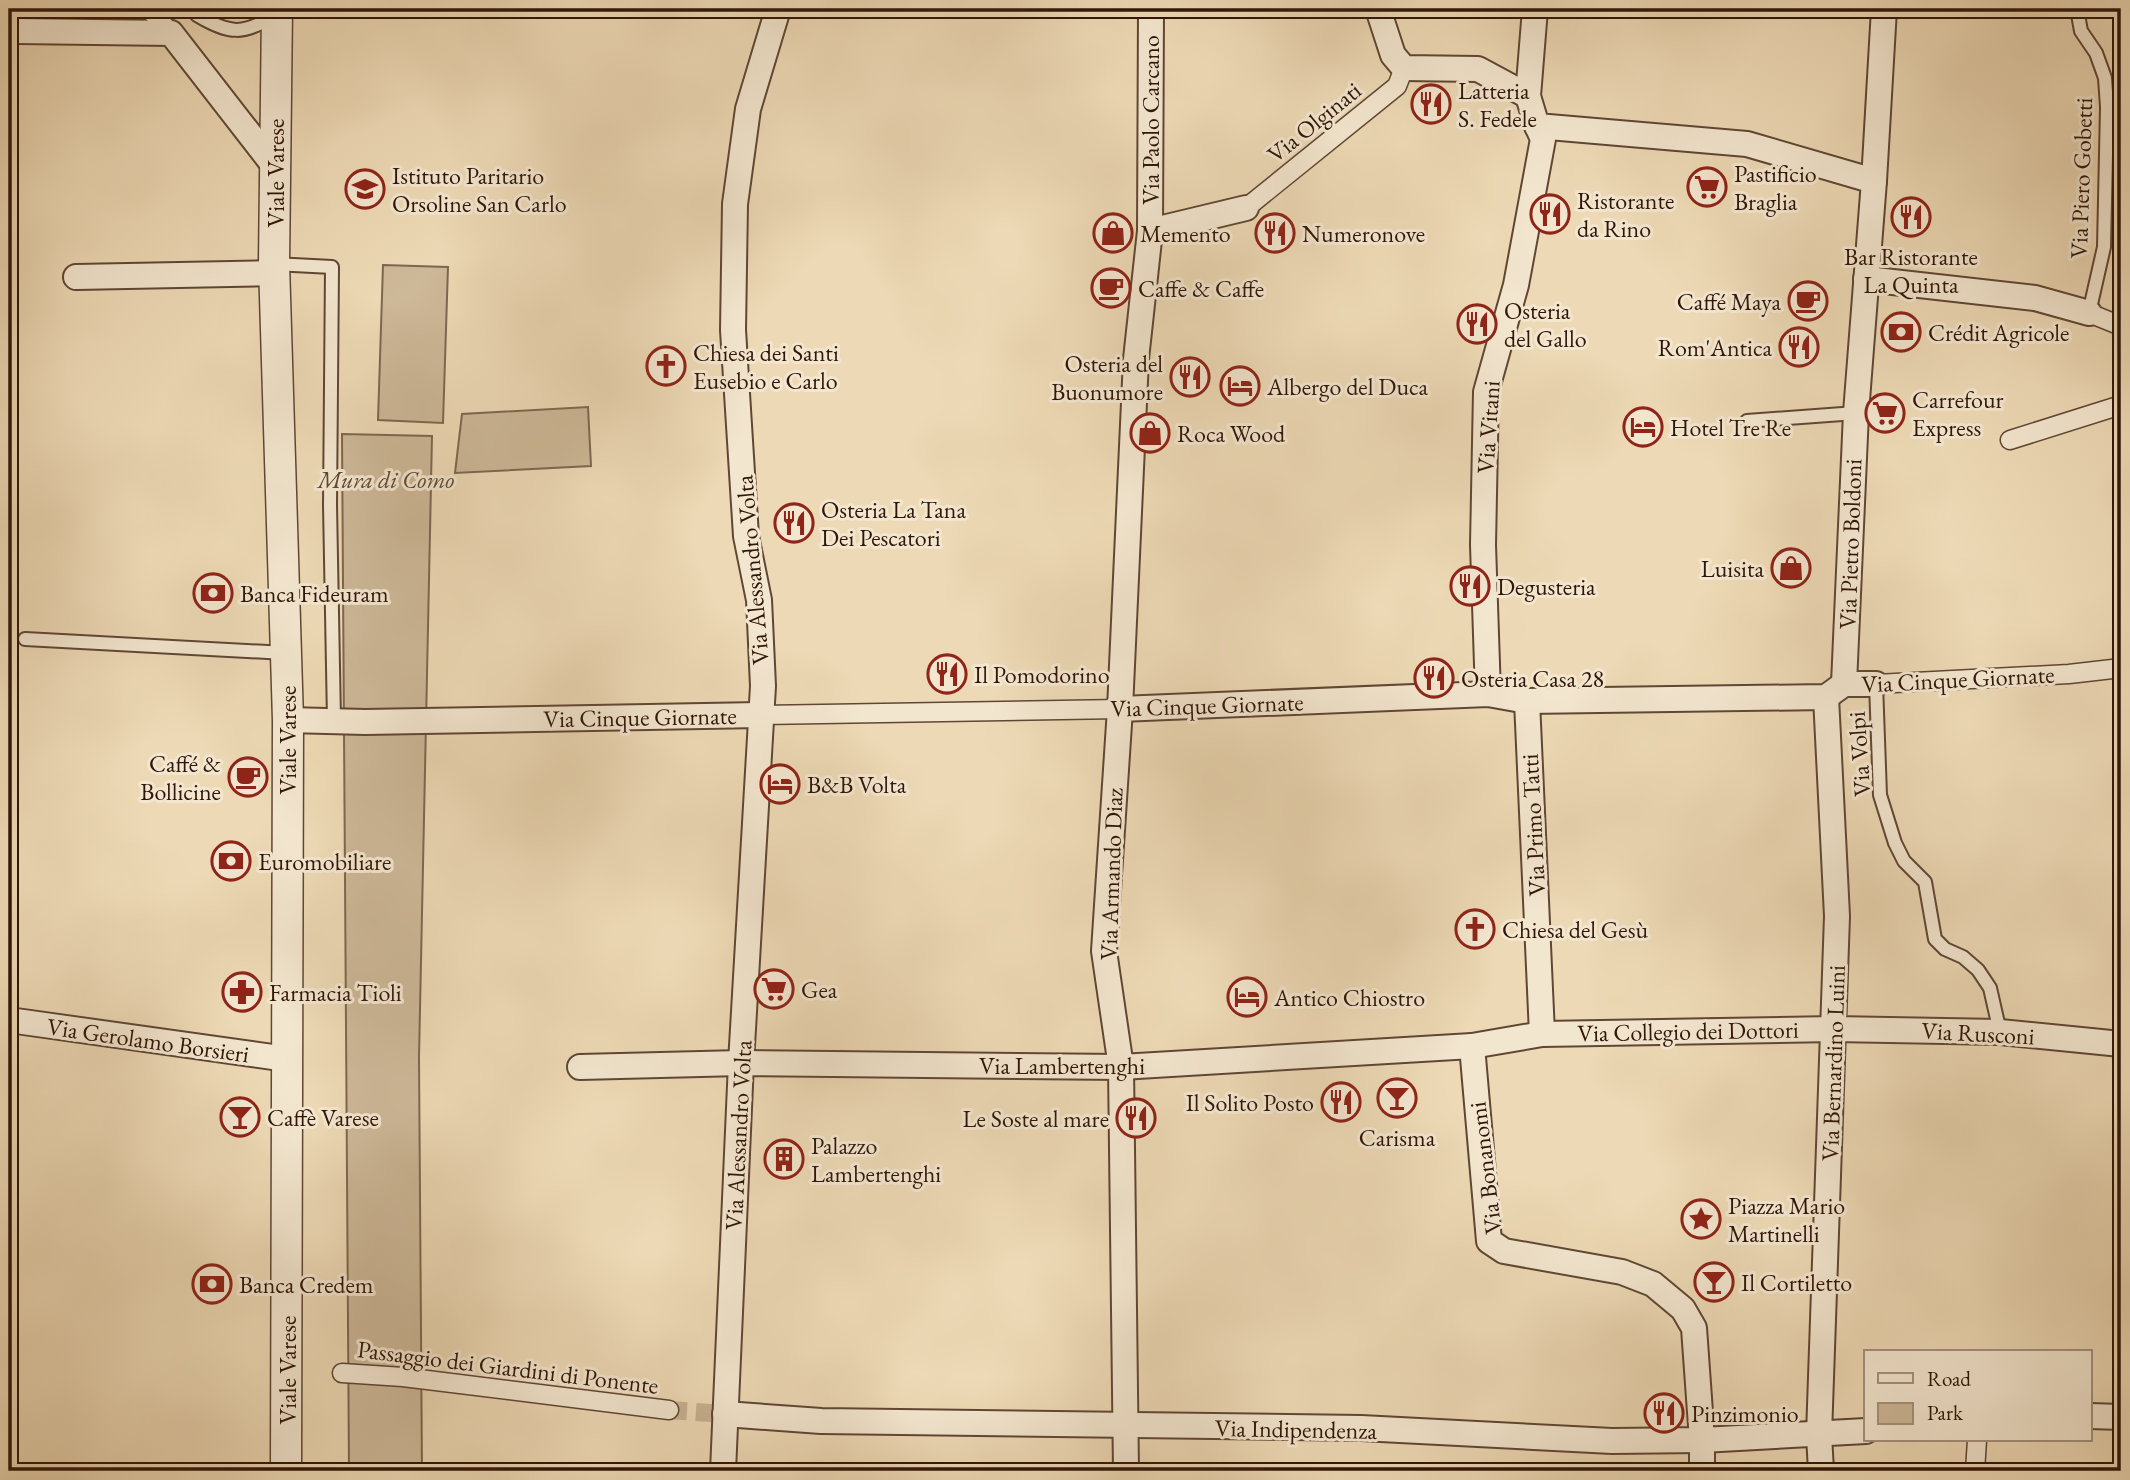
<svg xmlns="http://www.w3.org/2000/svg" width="2130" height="1480" viewBox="0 0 2130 1480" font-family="'EB Garamond',serif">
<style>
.green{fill:#cdb898;stroke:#7e6750;stroke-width:2}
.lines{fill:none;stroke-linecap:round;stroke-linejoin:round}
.pedestrian-tunnel{stroke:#c7b293;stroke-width:18;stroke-dasharray:18 9;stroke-linecap:butt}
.service-casing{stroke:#5f4734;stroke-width:16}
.pedestrian-casing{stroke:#5f4734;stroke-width:21}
.minor-casing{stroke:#5f4734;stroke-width:28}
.tertiary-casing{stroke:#5f4734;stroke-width:33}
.service{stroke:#f3e6cf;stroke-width:12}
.pedestrian{stroke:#f3e6cf;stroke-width:18}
.minor{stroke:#f3e6cf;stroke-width:24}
.tertiary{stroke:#f3e6cf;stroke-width:30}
.labels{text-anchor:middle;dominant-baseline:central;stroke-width:6;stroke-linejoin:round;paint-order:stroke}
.poi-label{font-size:24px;fill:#301609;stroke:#f3e6cf;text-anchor:start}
.street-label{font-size:24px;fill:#301609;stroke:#f3e6cf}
.park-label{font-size:24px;font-style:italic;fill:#5f4734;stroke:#f3e6cf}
</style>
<rect width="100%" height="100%" fill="#edd9b5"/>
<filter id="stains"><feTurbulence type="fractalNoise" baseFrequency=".00286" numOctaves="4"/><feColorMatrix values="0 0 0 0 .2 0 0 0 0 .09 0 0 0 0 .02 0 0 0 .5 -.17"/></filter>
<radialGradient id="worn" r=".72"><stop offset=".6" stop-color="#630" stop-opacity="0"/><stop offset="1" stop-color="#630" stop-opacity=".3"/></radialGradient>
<g class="green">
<polygon points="383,265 448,267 443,423 378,420"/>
<polygon points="588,407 591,466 455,473 462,414"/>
<polygon points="342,434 432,436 419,1057 422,1471 349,1471"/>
</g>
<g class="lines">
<polyline class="pedestrian-tunnel" points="669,1410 725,1414"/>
<g class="service-casing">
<g id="service">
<polyline points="2077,9 2081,31 2096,53 2105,78 2107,107 2104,247 2089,313"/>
<path d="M197 15C229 34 244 36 276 14"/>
<polyline points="274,264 332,267 330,505 334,720"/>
<polyline points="1747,421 1856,413"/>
<polyline points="25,639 286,653"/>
<polyline points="1876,684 1880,795 1895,843 1904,861 1925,882 1935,939 1945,949 1963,957 1978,970 1990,988 2000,1032"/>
</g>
</g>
<g class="pedestrian-casing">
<g id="pedestrian">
<polyline points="149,9 171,33"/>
<polyline points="1246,208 1397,86 1404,68"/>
<polyline points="2089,313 2121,326"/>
<polyline points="2010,440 2121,405"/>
<polyline points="1876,684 2069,674 2121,668"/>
<polyline points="760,715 1120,709"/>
<polyline points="342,1373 403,1377 669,1410"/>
<polyline points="1975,1471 1977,1440"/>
</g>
</g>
<g class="minor-casing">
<g id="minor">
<polyline points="1378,9 1393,55 1404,68 1478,69 1528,96"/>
<polyline points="1535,9 1528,96 1537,126 1747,144 1874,181"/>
<polyline points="17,31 171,33 275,167"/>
<polyline points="1150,231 1151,9"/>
<polyline points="76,277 275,273"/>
<polyline points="1866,279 2035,298 2089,313"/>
<polyline points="1844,684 1856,413 1874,181 1884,9"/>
<polyline points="1488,694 1483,545 1486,392 1516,285 1543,139 1537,126"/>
<polyline points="1527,701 1542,1034"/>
<polyline points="1120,709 1488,694 1527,701 1826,697 1844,684 1876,684"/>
<polyline points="288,720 365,722 760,715"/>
<polyline points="9,1020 287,1059"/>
<polyline points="1472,1046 1489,1241 1504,1251 1622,1272 1653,1284 1683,1309 1694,1328 1702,1440 1702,1471"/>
<polyline points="580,1067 741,1063 1121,1067 1472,1046 1542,1034 1834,1029 2000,1032 2121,1044"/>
<polyline points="725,1414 821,1421 1361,1428 1612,1441 1702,1440 1866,1431"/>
<polyline points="2090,1416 2121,1417"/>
<polyline points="723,1471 741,1063 763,686 759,600 746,536 733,330 735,204 748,109 778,9"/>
<polyline points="1126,1471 1121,1067 1104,951 1120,709 1136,359 1150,231 1246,208"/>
<polyline points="1821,1471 1819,1435 1837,916 1826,697"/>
</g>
</g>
<g class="tertiary-casing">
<polyline id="tertiary" points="277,9 274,264 288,720 286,1471"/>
</g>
<use href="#service" class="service"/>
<use href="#pedestrian" class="pedestrian"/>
<use href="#minor" class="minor"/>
<use href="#tertiary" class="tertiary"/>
</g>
<defs>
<g id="restaurant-ring" transform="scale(2.0125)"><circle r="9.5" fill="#f3e6cf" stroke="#8f2418" stroke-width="1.5"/><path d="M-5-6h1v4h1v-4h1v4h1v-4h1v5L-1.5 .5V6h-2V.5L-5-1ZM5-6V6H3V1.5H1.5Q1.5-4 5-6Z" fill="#8f2418"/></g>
<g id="supermarket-ring" transform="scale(2.0125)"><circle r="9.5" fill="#f3e6cf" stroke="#8f2418" stroke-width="1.5"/><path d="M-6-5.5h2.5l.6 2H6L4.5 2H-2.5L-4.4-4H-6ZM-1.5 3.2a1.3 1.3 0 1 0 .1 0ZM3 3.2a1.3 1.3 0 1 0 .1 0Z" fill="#8f2418"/></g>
<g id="school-ring" transform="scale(2.0125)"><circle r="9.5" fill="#f3e6cf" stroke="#8f2418" stroke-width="1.5"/><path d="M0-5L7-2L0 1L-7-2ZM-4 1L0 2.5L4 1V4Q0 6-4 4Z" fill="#8f2418"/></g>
<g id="shop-ring" transform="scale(2.0125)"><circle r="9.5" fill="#f3e6cf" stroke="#8f2418" stroke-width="1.5"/><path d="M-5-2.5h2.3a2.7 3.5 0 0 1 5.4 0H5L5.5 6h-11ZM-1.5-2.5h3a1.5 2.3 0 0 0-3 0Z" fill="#8f2418"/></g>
<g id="cafe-ring" transform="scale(2.0125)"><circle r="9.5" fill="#f3e6cf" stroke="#8f2418" stroke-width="1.5"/><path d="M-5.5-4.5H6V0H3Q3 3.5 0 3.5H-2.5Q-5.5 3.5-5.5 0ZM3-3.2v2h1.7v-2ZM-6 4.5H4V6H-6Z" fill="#8f2418"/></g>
<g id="bank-ring" transform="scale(2.0125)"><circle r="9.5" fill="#f3e6cf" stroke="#8f2418" stroke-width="1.5"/><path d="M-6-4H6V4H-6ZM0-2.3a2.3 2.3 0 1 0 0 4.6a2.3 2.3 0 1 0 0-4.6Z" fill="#8f2418"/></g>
<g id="church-ring" transform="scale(2.0125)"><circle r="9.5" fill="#f3e6cf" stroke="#8f2418" stroke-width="1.5"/><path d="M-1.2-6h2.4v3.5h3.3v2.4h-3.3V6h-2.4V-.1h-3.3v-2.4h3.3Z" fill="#8f2418"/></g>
<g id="hotel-ring" transform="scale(2.0125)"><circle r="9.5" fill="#f3e6cf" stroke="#8f2418" stroke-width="1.5"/><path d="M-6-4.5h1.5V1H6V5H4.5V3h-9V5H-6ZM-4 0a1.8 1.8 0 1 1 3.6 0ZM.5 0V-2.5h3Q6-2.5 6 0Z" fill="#8f2418"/></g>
<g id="pharmacy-ring" transform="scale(2.0125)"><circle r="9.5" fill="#f3e6cf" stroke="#8f2418" stroke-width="1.5"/><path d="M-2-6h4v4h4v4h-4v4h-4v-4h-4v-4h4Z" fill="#8f2418"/></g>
<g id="bar-ring" transform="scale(2.0125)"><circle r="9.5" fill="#f3e6cf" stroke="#8f2418" stroke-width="1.5"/><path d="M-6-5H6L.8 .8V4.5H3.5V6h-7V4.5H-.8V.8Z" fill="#8f2418"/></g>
<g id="building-ring" transform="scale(2.0125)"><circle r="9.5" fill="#f3e6cf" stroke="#8f2418" stroke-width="1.5"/><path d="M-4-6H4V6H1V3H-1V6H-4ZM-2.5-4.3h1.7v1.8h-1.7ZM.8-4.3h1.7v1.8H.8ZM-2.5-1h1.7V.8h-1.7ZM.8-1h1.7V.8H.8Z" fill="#8f2418"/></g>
<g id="sight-ring" transform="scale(2.0125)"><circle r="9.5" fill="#f3e6cf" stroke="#8f2418" stroke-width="1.5"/><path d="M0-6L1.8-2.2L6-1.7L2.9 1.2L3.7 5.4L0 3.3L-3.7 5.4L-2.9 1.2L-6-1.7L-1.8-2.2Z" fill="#8f2418"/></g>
</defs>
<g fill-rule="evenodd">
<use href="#restaurant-ring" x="1431" y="104"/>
<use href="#supermarket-ring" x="1707" y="187"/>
<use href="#school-ring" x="365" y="189"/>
<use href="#restaurant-ring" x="1550" y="214"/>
<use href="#restaurant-ring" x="1911" y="217"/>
<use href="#shop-ring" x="1113" y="233"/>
<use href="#restaurant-ring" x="1275" y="233"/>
<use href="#cafe-ring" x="1111" y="288"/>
<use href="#cafe-ring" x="1808" y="301"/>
<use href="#restaurant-ring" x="1477" y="324"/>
<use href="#bank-ring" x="1901" y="332"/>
<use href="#restaurant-ring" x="1799" y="347"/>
<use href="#church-ring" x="666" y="366"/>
<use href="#restaurant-ring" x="1190" y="377"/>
<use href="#hotel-ring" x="1240" y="386"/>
<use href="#supermarket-ring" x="1885" y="413"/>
<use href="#hotel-ring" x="1643" y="427"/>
<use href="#shop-ring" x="1150" y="433"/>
<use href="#restaurant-ring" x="794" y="523"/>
<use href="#shop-ring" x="1791" y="568"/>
<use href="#restaurant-ring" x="1470" y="586"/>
<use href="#bank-ring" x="213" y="593"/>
<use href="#restaurant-ring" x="947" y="674"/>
<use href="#restaurant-ring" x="1434" y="678"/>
<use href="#cafe-ring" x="248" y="777"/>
<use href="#hotel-ring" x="780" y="784"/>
<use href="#bank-ring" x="231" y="861"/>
<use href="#church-ring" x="1475" y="929"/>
<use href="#supermarket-ring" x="774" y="989"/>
<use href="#pharmacy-ring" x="242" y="992"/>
<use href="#hotel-ring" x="1247" y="997"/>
<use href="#bar-ring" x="1397" y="1098"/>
<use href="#restaurant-ring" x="1341" y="1102"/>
<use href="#bar-ring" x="240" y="1117"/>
<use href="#restaurant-ring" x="1136" y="1118"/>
<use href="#building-ring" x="784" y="1159"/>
<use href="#sight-ring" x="1701" y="1219"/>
<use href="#bar-ring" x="1714" y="1282"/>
<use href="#bank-ring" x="212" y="1284"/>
<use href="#restaurant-ring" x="1664" y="1413"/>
</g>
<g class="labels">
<g class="poi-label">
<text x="1458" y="90">Latteria<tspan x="1458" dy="28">S. Fedele</tspan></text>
<text x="1734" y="173">Pastificio<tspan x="1734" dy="28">Braglia</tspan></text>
<text x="392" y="175">Istituto Paritario<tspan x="392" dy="28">Orsoline San Carlo</tspan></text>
<text x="1577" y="200">Ristorante<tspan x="1577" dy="28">da Rino</tspan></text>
<text x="1140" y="233">Memento</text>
<text x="1302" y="233">Numeronove</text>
<text x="1911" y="256" text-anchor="middle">Bar Ristorante<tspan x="1911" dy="28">La Quinta</tspan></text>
<text x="1138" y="288">Caffe &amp; Caffe</text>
<text x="1781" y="301" text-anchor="end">Caffé Maya</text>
<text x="1504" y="310">Osteria<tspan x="1504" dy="28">del Gallo</tspan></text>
<text x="1928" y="332">Crédit Agricole</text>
<text x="1772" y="347" text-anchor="end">Rom'Antica</text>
<text x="693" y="352">Chiesa dei Santi<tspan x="693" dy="28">Eusebio e Carlo</tspan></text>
<text x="1163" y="363" text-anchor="end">Osteria del<tspan x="1163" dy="28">Buonumore</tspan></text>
<text x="1267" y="386">Albergo del Duca</text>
<text x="1912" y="399">Carrefour<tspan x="1912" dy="28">Express</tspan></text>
<text x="1670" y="427">Hotel Tre Re</text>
<text x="1177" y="433">Roca Wood</text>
<text x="821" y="509">Osteria La Tana<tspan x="821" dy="28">Dei Pescatori</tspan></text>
<text x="1764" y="568" text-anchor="end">Luisita</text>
<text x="1497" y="586">Degusteria</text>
<text x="240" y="593">Banca Fideuram</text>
<text x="974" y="674">Il Pomodorino</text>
<text x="1461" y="678">Osteria Casa 28</text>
<text x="221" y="763" text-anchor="end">Caffé &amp;<tspan x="221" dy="28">Bollicine</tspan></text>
<text x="807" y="784">B&amp;B Volta</text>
<text x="258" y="861">Euromobiliare</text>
<text x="1502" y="929">Chiesa del Gesù</text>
<text x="801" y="989">Gea</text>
<text x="269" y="992">Farmacia Tioli</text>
<text x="1274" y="997">Antico Chiostro</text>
<text x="1314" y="1102" text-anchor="end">Il Solito Posto</text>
<text x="267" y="1117">Caffè Varese</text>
<text x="1109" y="1118" text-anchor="end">Le Soste al mare</text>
<text x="1397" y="1137" text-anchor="middle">Carisma</text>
<text x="811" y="1145">Palazzo<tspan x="811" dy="28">Lambertenghi</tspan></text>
<text x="1728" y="1205">Piazza Mario<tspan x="1728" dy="28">Martinelli</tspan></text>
<text x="1741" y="1282">Il Cortiletto</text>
<text x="239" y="1284">Banca Credem</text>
<text x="1691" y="1413">Pinzimonio</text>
</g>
<g class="street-label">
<text transform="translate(1150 120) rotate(-90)">Via Paolo Carcano</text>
<text transform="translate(1314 122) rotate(-39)">Via Olginati</text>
<text transform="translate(275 173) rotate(-90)">Viale Varese</text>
<text transform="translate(2081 178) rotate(-88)">Via Piero Gobetti</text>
<text transform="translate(1488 427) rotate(-86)">Via Vitani</text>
<text transform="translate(1850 544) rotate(-88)">Via Pietro Boldoni</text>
<text transform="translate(752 570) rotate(-95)">Via Alessandro Volta</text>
<text transform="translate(1958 679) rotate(-3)">Via Cinque Giornate</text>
<text transform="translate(1207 705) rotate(-2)">Via Cinque Giornate</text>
<text transform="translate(640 717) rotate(-1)">Via Cinque Giornate</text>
<text transform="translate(287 740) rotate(-90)">Viale Varese</text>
<text transform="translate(1859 754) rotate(-94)">Via Volpi</text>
<text transform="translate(1533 825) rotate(-93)">Via Primo Tatti</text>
<text transform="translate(1111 874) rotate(-88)">Via Armando Diaz</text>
<text transform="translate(1688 1031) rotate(-1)">Via Collegio dei Dottori</text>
<text transform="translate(1978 1033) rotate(3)">Via Rusconi</text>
<text transform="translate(148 1040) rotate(8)">Via Gerolamo Borsieri</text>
<text transform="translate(1833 1063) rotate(-88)">Via Bernardino Luini</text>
<text x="1062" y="1065">Via Lambertenghi</text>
<text transform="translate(738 1135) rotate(-87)">Via Alessandro Volta</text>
<text transform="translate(1485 1168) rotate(-97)">Via Bonanomi</text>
<text transform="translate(508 1367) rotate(7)">Passaggio dei Giardini di Ponente</text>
<text transform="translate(287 1370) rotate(-90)">Viale Varese</text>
<text transform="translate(1296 1429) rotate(1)">Via Indipendenza</text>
</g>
<g class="park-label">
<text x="386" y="479">Mura di Como</text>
</g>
</g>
<rect width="2130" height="1480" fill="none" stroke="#edd9b5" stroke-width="35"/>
<rect x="10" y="10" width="2109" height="1459" fill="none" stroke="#301609" stroke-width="3.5"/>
<rect x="18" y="18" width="2095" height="1445" fill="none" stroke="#301609" stroke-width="2"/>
<rect x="1864" y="1350" width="228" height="91" fill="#f3e6cf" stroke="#a59380" stroke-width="2"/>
<rect x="1878" y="1373" width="35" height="10" fill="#f3e6cf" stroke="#a59380" stroke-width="2"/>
<text x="1927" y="1386" font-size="21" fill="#301609">Road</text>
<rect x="1878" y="1403" width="35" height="21" fill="#cdb898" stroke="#a59380" stroke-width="2"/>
<text x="1927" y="1420" font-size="21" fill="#301609">Park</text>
<rect width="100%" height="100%" filter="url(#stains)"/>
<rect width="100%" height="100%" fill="url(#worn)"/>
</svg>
